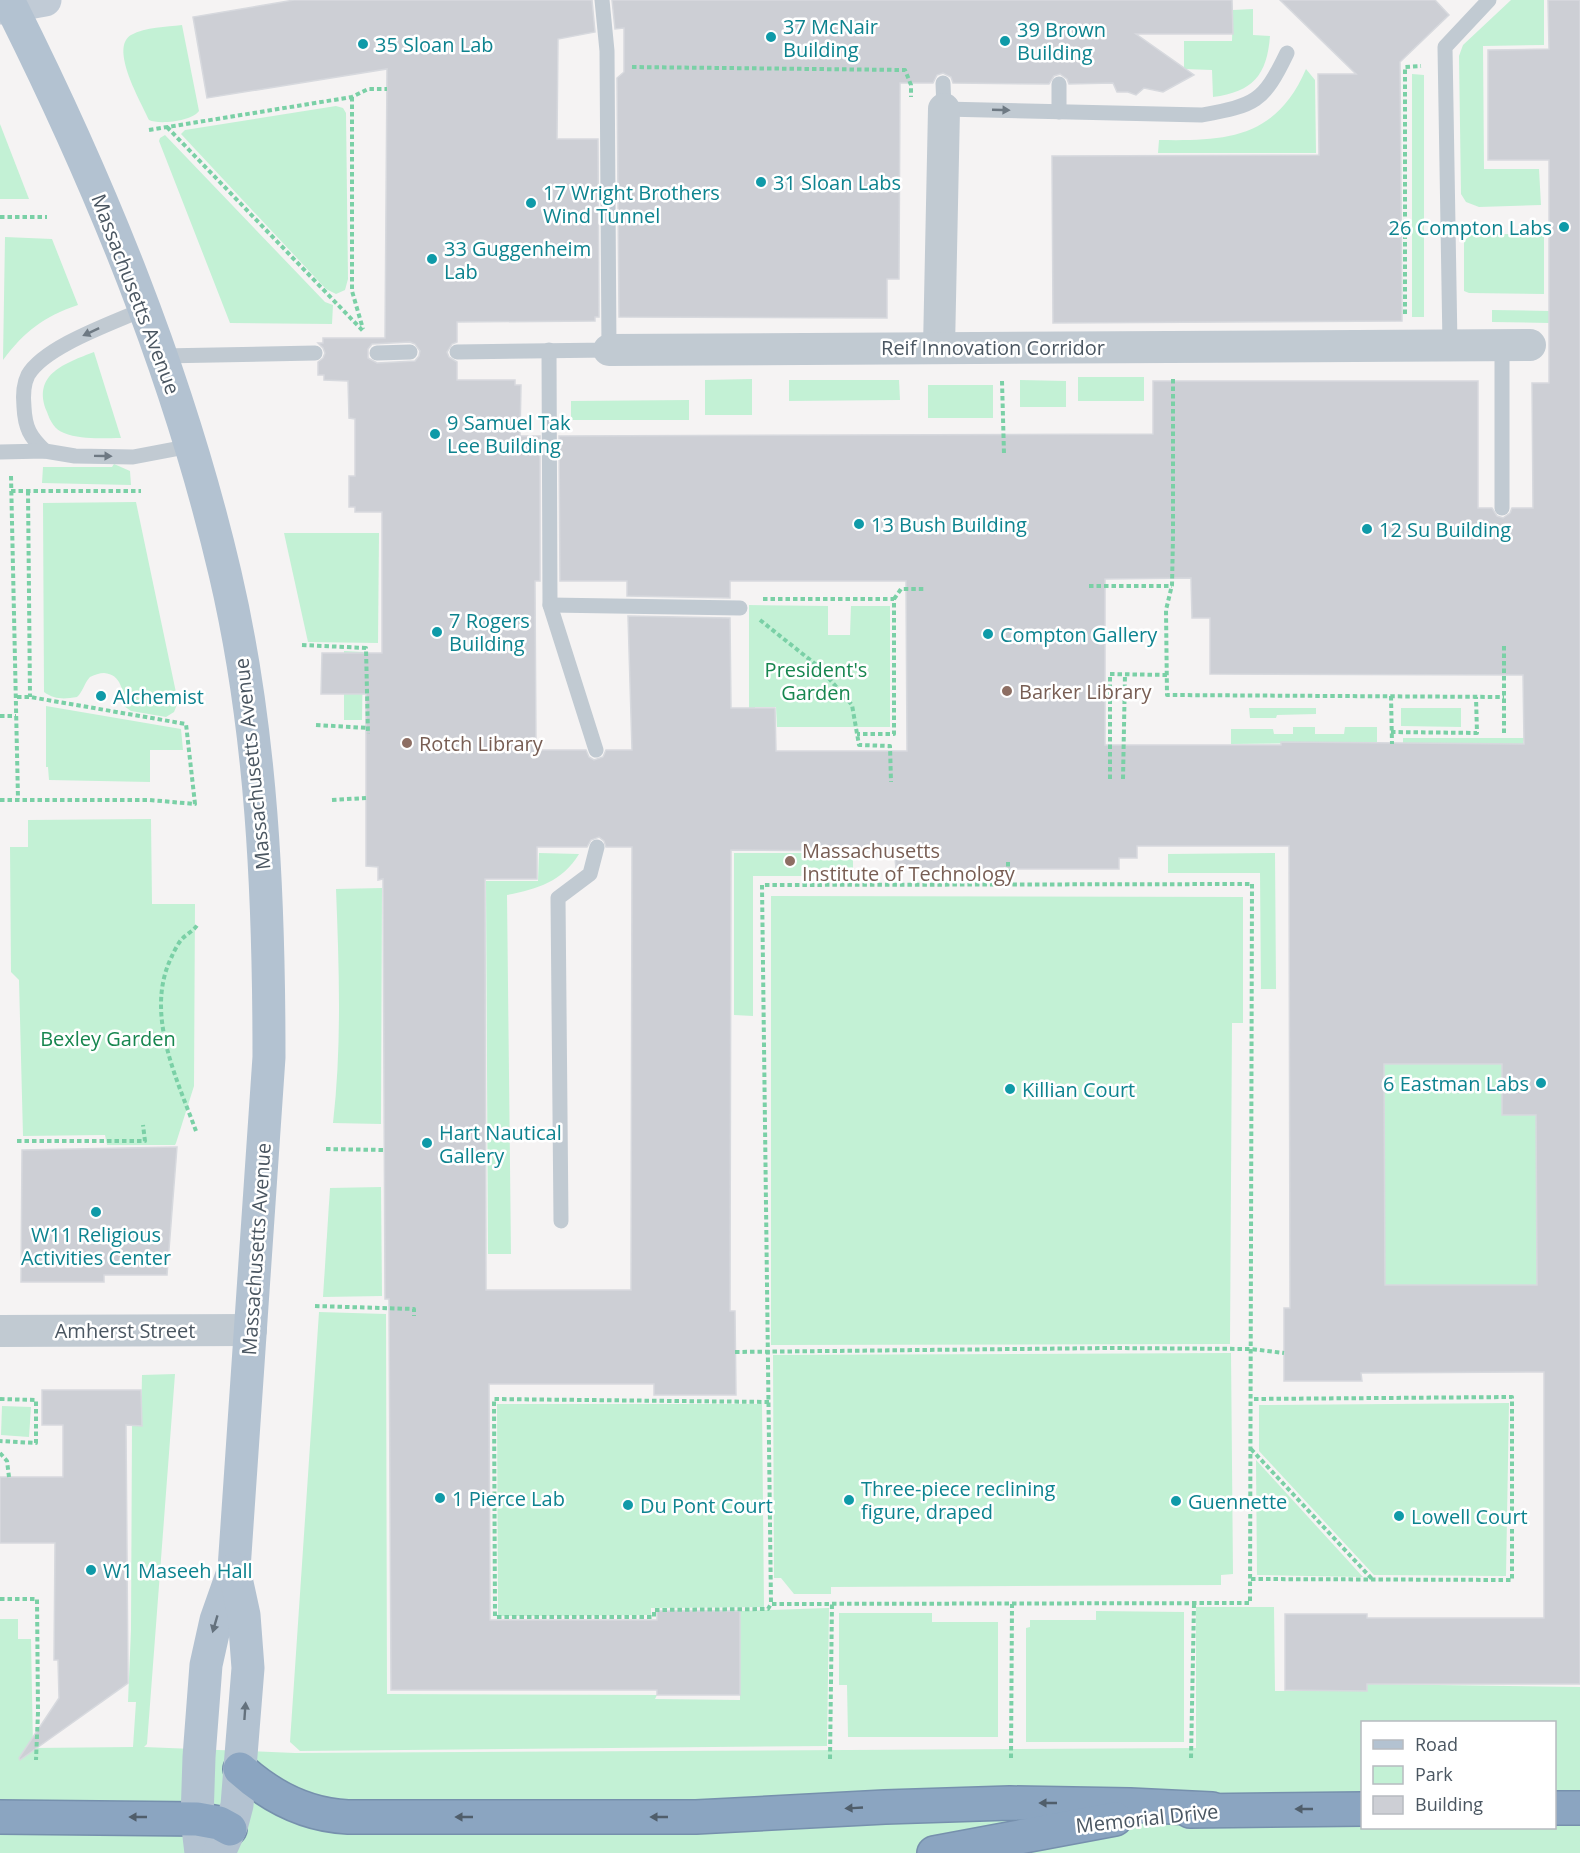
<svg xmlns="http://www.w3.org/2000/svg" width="1580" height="1853" viewBox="0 0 1580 1853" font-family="'Open Sans',sans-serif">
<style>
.green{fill:#c3f1d5;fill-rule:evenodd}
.building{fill:#cdcfd5;stroke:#d7d9de;stroke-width:1.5;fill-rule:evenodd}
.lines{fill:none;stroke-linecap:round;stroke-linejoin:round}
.highway-casing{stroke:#7690ad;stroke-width:36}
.path{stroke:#7ad0a6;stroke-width:4;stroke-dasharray:4.5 3;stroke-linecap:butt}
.lane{stroke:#c1cad2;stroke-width:15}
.street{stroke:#c1cad2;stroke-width:32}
.secondary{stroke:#c1cbd6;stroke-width:33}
.primary{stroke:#b3c2d1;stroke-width:33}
.highway{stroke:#8ba5c1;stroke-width:33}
.oneway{fill:#6e7983}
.oneway2{fill:#64717d}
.oneway3{fill:#505e6b}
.culture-dot{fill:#0f9aa8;stroke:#fff;stroke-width:2}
.education-dot{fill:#8d6e63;stroke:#fff;stroke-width:2}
.labels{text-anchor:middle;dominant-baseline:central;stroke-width:5;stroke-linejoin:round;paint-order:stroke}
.culture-label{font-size:20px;fill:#0d838f;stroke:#fff;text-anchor:start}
.street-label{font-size:20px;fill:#4a5661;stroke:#fff}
.park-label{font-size:20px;fill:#17864f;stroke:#fff}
.education-label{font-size:20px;fill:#785e54;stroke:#fff;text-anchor:start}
</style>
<rect width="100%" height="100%" fill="#f5f3f3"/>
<g class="green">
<polygon points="1511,0 1544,0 1544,45 1483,46 1484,169 1539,169 1541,205 1479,207 1466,202 1461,194 1459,56 1463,45"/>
<path d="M1253 9V35L1270 36C1267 75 1253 92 1213 97L1212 70 1184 69V41H1232L1233 10Z"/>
<path d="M182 25 199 111C192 121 159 125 149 120 141 102 109 48 131 35 146 27 166 27 182 25Z"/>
<path d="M1306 69 1315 80 1316 153H1158L1159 140C1226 141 1276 139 1306 69Z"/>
<polygon points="1412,74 1424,75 1424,317 1412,317"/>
<polygon points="336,106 343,108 346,113 348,279 345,290 336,294 326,289 181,134 185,130"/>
<polygon points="0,124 29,199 0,199"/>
<polygon points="165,135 325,302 333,305 332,324 230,323 159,141 160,138"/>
<polygon points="1472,234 1544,234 1544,294 1469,293 1464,291 1464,241"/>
<path d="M5 237 52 239 78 305C43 317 25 331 3 360Z"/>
<polygon points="1492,310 1549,311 1549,323 1492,322"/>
<path d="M94 352 121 438C103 438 81 440 64 433 55 430 50 421 47 412 31 374 66 363 94 352Z"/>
<rect x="1078" y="377" width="66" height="24"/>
<polygon points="752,379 752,415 705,415 705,380"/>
<polygon points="789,380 899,380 900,400 789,401"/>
<polygon points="1020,380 1066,381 1066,407 1020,407"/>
<rect x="928" y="385" width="65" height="33"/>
<polygon points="689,400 689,420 571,420 571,401"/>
<polygon points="114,464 130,471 131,485 42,483 43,467 112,467"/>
<path d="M136 502 178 702 174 712 166 717 131 711 124 706C124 692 121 674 104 673 100 673 94 675 90 677 84 683 83 692 77 697 65 699 55 700 44 692L43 503Z"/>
<polygon points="284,533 379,533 378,643 308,642"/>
<polygon points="749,605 828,606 828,635 850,635 851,606 890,606 890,727 777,727 776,707 755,707 755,727 749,727"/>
<polygon points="344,651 363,652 362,720 344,720"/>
<polygon points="46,706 181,729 183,750 150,750 150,782 49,780 48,767 46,767"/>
<polygon points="1249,708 1316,708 1316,714 1277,715 1276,718 1250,718"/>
<polygon points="1401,708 1461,708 1461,727 1401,726"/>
<polygon points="1293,727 1315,727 1315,734 1344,734 1345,727 1377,727 1377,742 1231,744 1231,729 1273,729 1274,734 1293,734"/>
<polygon points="1403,738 1524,738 1523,744 1403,745"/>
<polygon points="151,819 152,904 195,904 194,1086 176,1143 175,1145 107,1145 105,1135 23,1136 19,980 11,972 10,847 28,847 28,820"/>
<path d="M539 853 579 854C562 882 537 889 507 895L511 1254H488L486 881H538Z"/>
<polygon points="734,853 853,853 853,876 753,876 753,1016 734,1015"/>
<polygon points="1275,853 1276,989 1261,989 1260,873 1168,873 1168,854"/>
<path d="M382 888 381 1124 333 1123C342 1045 339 967 336 889Z"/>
<polygon points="771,896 1243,897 1243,1023 1232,1023 1230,1344 771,1345"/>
<polygon points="1384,1050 1413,1064 1455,1064 1502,1050 1502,1115 1536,1115 1537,1285 1385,1285"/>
<polygon points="381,1187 382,1296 323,1297 330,1188"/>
<polygon points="319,1312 386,1314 387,1694 657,1695 655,1699 740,1700 740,1611 829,1608 827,1746 300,1751 290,1742"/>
<polygon points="1231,1353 1233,1574 1221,1575 1221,1585 831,1587 831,1594 794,1594 781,1578 774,1578 773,1355"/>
<path d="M175 1374 147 1744 144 1747 295 1753 1196 1748V1607H1274L1275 1691H1367V1684L1580 1687V1853H0V1619H18V1639H31L33 1748 133 1747 136 1702H128L131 1630 132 1426H141L142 1375ZM1362 1722H1554V1828H1362Z"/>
<polygon points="1509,1403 1506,1576 1374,1575 1259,1451 1259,1405"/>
<polygon points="497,1404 762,1404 764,1607 651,1608 651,1615 498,1616"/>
<polygon points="2,1406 31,1407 29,1437 1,1435"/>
<polygon points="1256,1460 1363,1577 1257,1575"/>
<polygon points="1096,1611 1184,1612 1184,1742 1026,1742 1026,1628 1030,1627 1030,1620 1096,1620"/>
<polygon points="839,1613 932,1613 932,1622 998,1622 998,1737 848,1737 847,1685 839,1685"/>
</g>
<g class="building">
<path d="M294 0H592L595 32 558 39 557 139H598L599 317H595V321L457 322V342L452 344 447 352 449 357 457 362V380H515V385H521L520 436H540V581H535L536 750H586L589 757 594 760 603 757 606 750H632L628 616 730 618 731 708H775L776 751H907L906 581H730V598L627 596V581H560L559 436 1153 434V381H1478V508H1492L1497 516 1503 518 1510 513 1512 508H1533L1532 383H1549V160H1488V50L1549 49 1548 0H1580V1684H1367V1691L1285 1690V1614H1367V1618H1544V1372L1361 1373 1362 1381H1284V1308H1290L1289 846H1137V858H1119V869H896L895 858H876V851L731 850 730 1311H735L736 1395H654V1384H489L490 1620H657V1611H740V1695H657V1690H391L389 1299H385L383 879 378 880V867L366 866V694H321L322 653H382V512H355V507H349V476H355V419L349 418 348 381 324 380V375H318V362L323 358 325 353 323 348 318 343H323V338H385L387 69 207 98 193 17ZM410 342 415 344 420 351 419 356 415 361 377 363 368 358V349L372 344ZM1191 578 1192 618H1210V674L1523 675 1524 744 1281 742V745H1105V579ZM599 837 604 841 606 847H632L631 1290H486L485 879H537V847H587L591 840ZM1384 1064H1502V1115H1536L1537 1285H1385Z"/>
<polygon points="612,0 1232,0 1233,34 1136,34 1194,75 1163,92 1144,88 1136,95 1128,92 1117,92 1113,83 1069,84 1067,79 1060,74 1054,76 1049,84 953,83 951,77 943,73 937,75 933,83 900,83 899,279 887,279 887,318 619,317 617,78 624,72 624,28 615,29"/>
<polygon points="1280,0 1435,0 1449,15 1400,62 1402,321 1053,323 1052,156 1319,155 1318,74 1356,74"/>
<polygon points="177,1147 167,1275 104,1275 104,1282 21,1282 22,1150"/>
<polygon points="42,1390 141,1390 142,1426 126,1425 128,1683 20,1760 19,1758 59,1698 58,1660 54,1660 55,1543 0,1543 0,1477 63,1477 63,1425 42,1425"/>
</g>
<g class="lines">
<g class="highway-casing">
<g id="highway">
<path d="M240 1769C271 1797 306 1815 348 1817H696L885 1807 1010 1803 1130 1805 1212 1809"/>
<polyline points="1554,1808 1580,1808"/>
<polyline points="1190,1811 1362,1809"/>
<polyline points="0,1817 197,1819 219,1823 230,1829"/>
<polyline points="934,1853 1115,1819"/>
</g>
</g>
<g class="path">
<polyline points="632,67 905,70 911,85 911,97"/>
<polyline points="352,97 352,291 363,329"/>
<polyline points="167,127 364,332"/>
<polyline points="149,130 352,97 368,89 387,89"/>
<polyline points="0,217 47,217"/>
<polyline points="1405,314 1405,67 1421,66"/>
<polyline points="1173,379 1173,537 1172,585 1166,610 1167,695 1504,697"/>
<polyline points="1002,381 1004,454"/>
<polyline points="11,476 18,799"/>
<polyline points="11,491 141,491"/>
<polyline points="28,491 30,697"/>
<polyline points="1089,586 1172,586"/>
<polyline points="763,599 894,599 894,734 857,734"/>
<polyline points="894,599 901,589 925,589"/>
<polyline points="760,620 819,667 852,705 859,745 890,746 891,782"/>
<polyline points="302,645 366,648 368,734"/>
<polyline points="1391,696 1392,744"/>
<polyline points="0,716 16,716"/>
<polyline points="316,725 368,728"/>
<polyline points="1391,732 1477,733 1476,697"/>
<polyline points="1504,733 1504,644"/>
<polyline points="1110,779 1110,674 1167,675"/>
<polyline points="1123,779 1125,674"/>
<polyline points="0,800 150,800 195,804 186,724 30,697 15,697"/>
<polyline points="332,800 366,798"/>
<polyline points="1008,862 1008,885"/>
<polygon points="1252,884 1250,1603 771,1604 762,885"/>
<path d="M196 1131C176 1077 144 1012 172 956 174 951 178 944 181 940 186 934 194 931 198 924"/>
<polyline points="17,1141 145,1141 143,1125"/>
<polyline points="326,1149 384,1150"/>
<polyline points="315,1306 414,1309 414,1316"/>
<polyline points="735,1352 1110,1348 1251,1349 1284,1353"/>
<polyline points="0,1399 36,1400 36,1443 0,1441"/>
<polyline points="769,1402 494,1399 495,1617 654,1617 654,1610 768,1609 771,1604"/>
<polyline points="1251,1449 1373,1580"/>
<polyline points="0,1453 7,1461 9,1477"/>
<polyline points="1251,1579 1512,1580 1512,1397 1251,1399"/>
<polyline points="0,1599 37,1599 38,1712 36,1760"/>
<polyline points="1011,1758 1012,1604"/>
<polyline points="1191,1758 1194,1604"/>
<polyline points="830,1759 832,1603"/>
</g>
<g class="lane">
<path d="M943 83 944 109 1202 115C1255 105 1263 103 1287 53"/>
<polyline points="1059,112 1059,84"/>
<polyline points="1450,345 1445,47 1489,0"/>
<polyline points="1502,345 1502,508"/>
<polyline points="549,350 550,605 596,750"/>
<polyline points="457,352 609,350 607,51 602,0"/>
<polyline points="377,353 410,352"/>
<polyline points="161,356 315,353"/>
<path d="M45 451C30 437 25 428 24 407 23 397 23 385 28 375 45 346 113 323 144 309"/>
<polyline points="0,452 45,451 75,456 133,457 191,446"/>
<polyline points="550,605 740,608"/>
<polyline points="561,1221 558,898 590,874 597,847"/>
</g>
<g class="street">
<polyline points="939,348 944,109"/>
<polyline points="609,350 1530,345"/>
<polyline points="0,1331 251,1330"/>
</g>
<polyline class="secondary" points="0,8 45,0"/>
<g class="primary">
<path d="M8 0C100 183 178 373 225 573 262 731 269 895 269 1057L234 1569 216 1620 206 1665 199 1757 197 1819 201 1853"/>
<polyline points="219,1853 232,1824 237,1805 248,1668 244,1615 234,1569"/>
</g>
<use href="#highway" class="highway"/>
</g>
<defs><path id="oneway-solid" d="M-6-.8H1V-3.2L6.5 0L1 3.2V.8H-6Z" transform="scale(1.5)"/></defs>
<g class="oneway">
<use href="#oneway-solid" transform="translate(1001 110) rotate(2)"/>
<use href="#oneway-solid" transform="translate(91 332) rotate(155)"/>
<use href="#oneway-solid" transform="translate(103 456) rotate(1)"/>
</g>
<g class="oneway2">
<use href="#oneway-solid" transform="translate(215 1624) rotate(106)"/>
<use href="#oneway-solid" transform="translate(245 1711) rotate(-86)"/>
</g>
<g class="oneway3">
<use href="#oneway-solid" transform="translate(1048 1803) rotate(180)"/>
<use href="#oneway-solid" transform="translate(854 1808) rotate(177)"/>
<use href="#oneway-solid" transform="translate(1304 1809) rotate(180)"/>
<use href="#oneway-solid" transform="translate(138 1817) rotate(-180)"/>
<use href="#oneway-solid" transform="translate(464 1817) rotate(-180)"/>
<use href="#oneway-solid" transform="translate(659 1817) rotate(-180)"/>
</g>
<g class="culture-dot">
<circle cx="771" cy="37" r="6"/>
<circle cx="1005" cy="41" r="6"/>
<circle cx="363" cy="44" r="6"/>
<circle cx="761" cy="182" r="6"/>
<circle cx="531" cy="203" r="6"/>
<circle cx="1564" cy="227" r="6"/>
<circle cx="432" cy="259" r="6"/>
<circle cx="435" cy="434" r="6"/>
<circle cx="859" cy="524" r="6"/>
<circle cx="1367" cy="529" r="6"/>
<circle cx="437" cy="632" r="6"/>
<circle cx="988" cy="634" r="6"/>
<circle cx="101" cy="696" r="6"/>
<circle cx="1541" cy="1083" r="6"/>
<circle cx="1010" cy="1089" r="6"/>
<circle cx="427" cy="1143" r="6"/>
<circle cx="96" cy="1212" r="6"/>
<circle cx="440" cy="1498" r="6"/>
<circle cx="849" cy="1500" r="6"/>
<circle cx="1176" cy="1501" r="6"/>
<circle cx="628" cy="1505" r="6"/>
<circle cx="1399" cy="1516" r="6"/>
<circle cx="91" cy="1570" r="6"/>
</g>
<g class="education-dot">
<circle cx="1007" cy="691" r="6"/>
<circle cx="407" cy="743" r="6"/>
<circle cx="790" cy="861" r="6"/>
</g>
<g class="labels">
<g class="culture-label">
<text x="783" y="26">37 McNair<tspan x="783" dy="23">Building</tspan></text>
<text x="1017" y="29">39 Brown<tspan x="1017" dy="23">Building</tspan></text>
<text x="375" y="44">35 Sloan Lab</text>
<text x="773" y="182">31 Sloan Labs</text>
<text x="543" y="192">17 Wright Brothers<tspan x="543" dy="23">Wind Tunnel</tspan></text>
<text x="1552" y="227" text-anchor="end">26 Compton Labs</text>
<text x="444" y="248">33 Guggenheim<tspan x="444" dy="23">Lab</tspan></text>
<text x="447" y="422">9 Samuel Tak<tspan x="447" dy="23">Lee Building</tspan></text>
<text x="871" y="524">13 Bush Building</text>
<text x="1379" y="529">12 Su Building</text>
<text x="449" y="620">7 Rogers<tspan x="449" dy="23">Building</tspan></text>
<text x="1000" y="634">Compton Gallery</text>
<text x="113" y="696">Alchemist</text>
<text x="1529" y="1083" text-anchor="end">6 Eastman Labs</text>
<text x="1022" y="1089">Killian Court</text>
<text x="439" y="1132">Hart Nautical<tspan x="439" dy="23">Gallery</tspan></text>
<text x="96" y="1234" text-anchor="middle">W11 Religious<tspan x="96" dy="23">Activities Center</tspan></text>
<text x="861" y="1488">Three-piece reclining<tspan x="861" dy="23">figure, draped</tspan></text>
<text x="452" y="1498">1 Pierce Lab</text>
<text x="1188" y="1501">Guennette</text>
<text x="640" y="1505">Du Pont Court</text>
<text x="1411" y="1516">Lowell Court</text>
<text x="103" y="1570">W1 Maseeh Hall</text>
</g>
<g class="street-label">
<text transform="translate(136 294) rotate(69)">Massachusetts Avenue</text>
<text x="993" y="347">Reif Innovation Corridor</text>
<text transform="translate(252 764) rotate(-96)">Massachusetts Avenue</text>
<text transform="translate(256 1249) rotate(-86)">Massachusetts Avenue</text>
<text x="125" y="1330">Amherst Street</text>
<text transform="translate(1147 1818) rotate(-6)">Memorial Drive</text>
</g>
<g class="park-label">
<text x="816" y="669">President's<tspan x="816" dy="23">Garden</tspan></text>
<text x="108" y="1038">Bexley Garden</text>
</g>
<g class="education-label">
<text x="1019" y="691">Barker Library</text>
<text x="419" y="743">Rotch Library</text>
<text x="802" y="850">Massachusetts<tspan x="802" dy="23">Institute of Technology</tspan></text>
</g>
</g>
<rect x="1361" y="1721" width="195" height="108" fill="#ffffff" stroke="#b7bbc0" stroke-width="1.5"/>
<rect x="1373" y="1740" width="30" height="9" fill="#b3c2d1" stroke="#b7bbc0" stroke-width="1.5"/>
<text x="1415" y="1751" font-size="18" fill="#4a5661">Road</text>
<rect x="1373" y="1766" width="30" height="18" fill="#c3f1d5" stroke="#b7bbc0" stroke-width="1.5"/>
<text x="1415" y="1781" font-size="18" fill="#4a5661">Park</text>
<rect x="1373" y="1796" width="30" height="18" fill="#cdcfd5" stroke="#b7bbc0" stroke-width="1.5"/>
<text x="1415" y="1811" font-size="18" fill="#4a5661">Building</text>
</svg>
